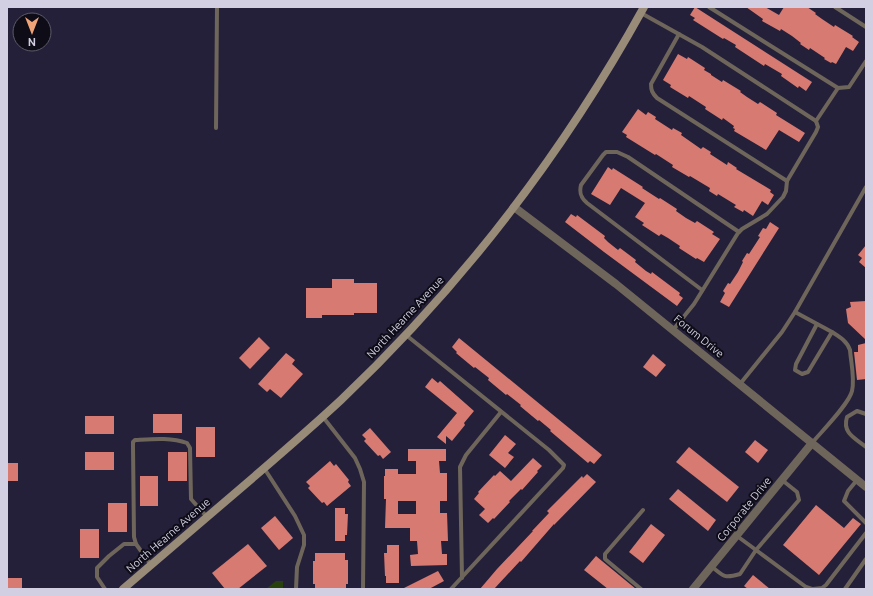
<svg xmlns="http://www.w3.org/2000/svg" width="873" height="596" viewBox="0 0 873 596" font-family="Ubuntu,sans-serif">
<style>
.green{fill:#28400c}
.building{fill:#d77a71;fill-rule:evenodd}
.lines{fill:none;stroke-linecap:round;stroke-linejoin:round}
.lane{stroke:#6e665a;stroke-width:4}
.street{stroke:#6e665a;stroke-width:8}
.secondary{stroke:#988b77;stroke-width:8}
.labels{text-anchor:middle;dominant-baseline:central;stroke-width:4;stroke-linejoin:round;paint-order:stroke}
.street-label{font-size:11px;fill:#d1cfe1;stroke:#0e0c17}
</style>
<rect width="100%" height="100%" fill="#25203a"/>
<polygon class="green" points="276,581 283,581 283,589 266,589"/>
<g class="building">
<polygon points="695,7 812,82 806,91 799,86 798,88 781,76 782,74 765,64 764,66 735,47 736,45 724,38 723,39 693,20 695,18 690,15"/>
<polygon points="746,7 765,7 779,15 784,7 807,7 816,13 815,14 822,19 834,27 835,25 853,36 852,37 859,42 853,51 846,47 836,64 832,62 831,63 824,59 825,58 810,48 809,50 800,44 801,43 792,36 781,29 780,31 762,21 763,19"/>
<polygon points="678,54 687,59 688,57 705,68 704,70 711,74 711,75 722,82 723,80 741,91 740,92 747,97 758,104 760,102 777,113 776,115 805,133 799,142 779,130 766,150 734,131 735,129 733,128 734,126 723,118 722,120 705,109 706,107 689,96 688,98 670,87 671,85 663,80"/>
<polygon points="638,109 646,115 648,112 656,117 655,119 672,130 673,128 682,133 681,135 701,149 703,147 711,152 710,154 727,165 728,162 737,168 736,169 771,190 770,192 774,195 768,205 762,201 753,216 744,210 743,212 734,207 736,205 718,194 717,196 709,191 710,188 690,176 689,177 672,167 673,165 656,154 655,155 626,137 627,135 622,132"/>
<polygon points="608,167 612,170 613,168 643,187 642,188 659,199 660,198 677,209 676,211 686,218 695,223 697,221 714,232 712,234 720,239 704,262 697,258 696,259 679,248 680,246 668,238 661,234 659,236 642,225 644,223 635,217 645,203 621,188 610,205 591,194"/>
<polygon points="571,214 576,217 577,215 605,236 604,238 608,242 618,250 620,248 636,260 635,262 646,271 651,274 652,272 680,293 679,295 683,298 677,306 604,252 565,222"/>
<polygon points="770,222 779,228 729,307 720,302 725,293 723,291 728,283 730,284 738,272 743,262 742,261 747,253 749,254 760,237 758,236 763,228 766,229"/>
<polygon points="866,245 866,268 859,262 862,258 858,255"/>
<polygon points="332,279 354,279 354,283 377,283 377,313 354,313 354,315 322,315 322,318 306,318 306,288 332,288"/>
<polygon points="866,301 866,340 848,323 846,309 851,307 850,302"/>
<polygon points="259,337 270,348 250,369 239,358"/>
<polygon points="459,338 602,455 594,464 590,461 588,463 550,431 551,430 539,420 538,421 520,406 521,405 507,394 506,395 488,380 489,378 475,367 474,368 456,353 457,352 452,347"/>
<polygon points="866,343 866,379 857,380 854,352 858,352 858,345"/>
<polygon points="286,353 295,360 292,364 303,374 281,398 270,389 267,392 258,384"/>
<polygon points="653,354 666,365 656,377 643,367"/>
<polygon points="432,378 438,383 440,381 474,411 464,423 465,425 452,441 446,436 446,444 437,437 457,413 425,387"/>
<rect x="153" y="414" width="29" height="19"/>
<rect x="85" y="416" width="29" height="18"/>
<rect x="196" y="427" width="19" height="30"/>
<polygon points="370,428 391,452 383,459 380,455 378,456 364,441 366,439 362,435"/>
<polygon points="505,435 516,444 508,453 514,457 505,468 489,455"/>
<polygon points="755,440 768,450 758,463 745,452"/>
<polygon points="689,447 739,487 727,502 676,462"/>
<path d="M408 449H446V461H439L440 473H447V501H440V513H447L448 541H441L442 554H447V565L411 566 410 555 418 554 417 541H410V528H385L386 499H384V476H385V469H398V474H416V461H408ZM398 501H416V514H398Z"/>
<rect x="85" y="452" width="29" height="18"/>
<rect x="168" y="452" width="19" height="29"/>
<polygon points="533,458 542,466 537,471 538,472 522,490 521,489 509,501 510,502 494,519 493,518 488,523 479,515 485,509 474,499 479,493 478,492 494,475 495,476 500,471 511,481"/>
<polygon points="330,461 334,466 336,464 349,480 348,482 351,486 327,506 324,502 322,503 308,488 310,486 306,482"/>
<rect x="7" y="463" width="11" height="18"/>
<polygon points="587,474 596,482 554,525 554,524 521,562 520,561 494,589 480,589 497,569 533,531 532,531 549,513 547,511 582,476 583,478"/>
<rect x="140" y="476" width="18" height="30"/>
<polygon points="678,489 716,520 708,531 669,499"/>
<rect x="108" y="503" width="19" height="29"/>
<polygon points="816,505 844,528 853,518 861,524 819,575 783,545"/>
<polygon points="335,508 345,508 345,514 348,514 347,535 345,535 345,541 335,541"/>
<polygon points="275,516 293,538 279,550 261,528"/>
<polygon points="651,524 665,535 643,563 629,552"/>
<rect x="80" y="529" width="19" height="29"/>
<polygon points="248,544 267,566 238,589 225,589 212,573"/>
<polygon points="387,545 399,545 399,583 386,583 386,576 385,576 384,553 387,553"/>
<polygon points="315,553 345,553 345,560 348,560 348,584 346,584 346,589 315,589 315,584 313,584 313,561 315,561"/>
<polygon points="596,556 602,561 636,589 608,589 584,570"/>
<polygon points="438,571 444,581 429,589 402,589"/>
<polygon points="753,575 770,589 748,589 744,586"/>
<rect x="7" y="578" width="15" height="11"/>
</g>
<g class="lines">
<g class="lane">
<polyline points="709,7 838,88"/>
<polyline points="835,7 866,27"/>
<polyline points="641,13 702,47 816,121"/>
<path d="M679 34 651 84C651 90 652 93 657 98L787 181"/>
<polyline points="216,128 217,7"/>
<path d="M702 290 587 203C581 198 579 193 581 185L603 155 606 152H617L628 157 739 232"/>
<polyline points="795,312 832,332 808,372 802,374 795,370 796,364 817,324"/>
<polyline points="673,330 694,304 738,233 742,229 767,214 783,197 786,191 787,181 816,132 818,127 816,121 838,88 849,87 866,61"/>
<polyline points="406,335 549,450 564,465 563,468 451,589"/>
<polyline points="740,384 782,332 795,312 866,187"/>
<path d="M866 414 857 411 847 417C842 433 855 438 866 447"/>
<polyline points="323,417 355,458 360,469 364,482 363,589"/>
<path d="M812 443C822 431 849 404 852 391 855 378 851 363 850 350 847 341 840 337 832 332"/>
<polyline points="264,468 295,516 304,535 304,545 297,567 296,589"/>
<polyline points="857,480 848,491 844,501 866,523"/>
<polyline points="737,536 756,550 799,500 797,492 782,480"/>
<path d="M151 565 136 544 134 537 133 447V442L135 440C152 439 171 437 187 443L190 448 191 499 207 517"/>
<path d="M711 566C724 576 723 579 740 574L756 550 806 587 812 589"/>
<polyline points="462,578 460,467 466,455 501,412"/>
<polyline points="105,589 97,577 97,568 109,556 124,544 136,544"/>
<polyline points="641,589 605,559 605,554 643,510"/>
<polyline points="813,589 822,588 826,585 866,533"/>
<polyline points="845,589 866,559"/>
</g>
<g class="street">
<polyline points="514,207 616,284 866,487"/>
<polyline points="693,589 812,443"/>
</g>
<path class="secondary" d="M123 589C167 551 211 514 255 476 284 451 313 426 341 400 461 286 564 152 644 7"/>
</g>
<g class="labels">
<g class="street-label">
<text transform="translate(405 317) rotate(-47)">North Hearne Avenue</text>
<text transform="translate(699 336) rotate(39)">Forum Drive</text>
<text transform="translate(744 509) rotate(-51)">Corporate Drive</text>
<text transform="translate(168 535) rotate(-41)">North Hearne Avenue</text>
</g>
</g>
<rect width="873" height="596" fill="none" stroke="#d1cfe1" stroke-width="16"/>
<g transform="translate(32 32) rotate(180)"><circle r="19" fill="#0e0c17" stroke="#5c5a68"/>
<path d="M0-3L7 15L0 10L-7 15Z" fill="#efa377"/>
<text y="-6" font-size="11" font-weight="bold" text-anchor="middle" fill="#d1cfe1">N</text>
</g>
</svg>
